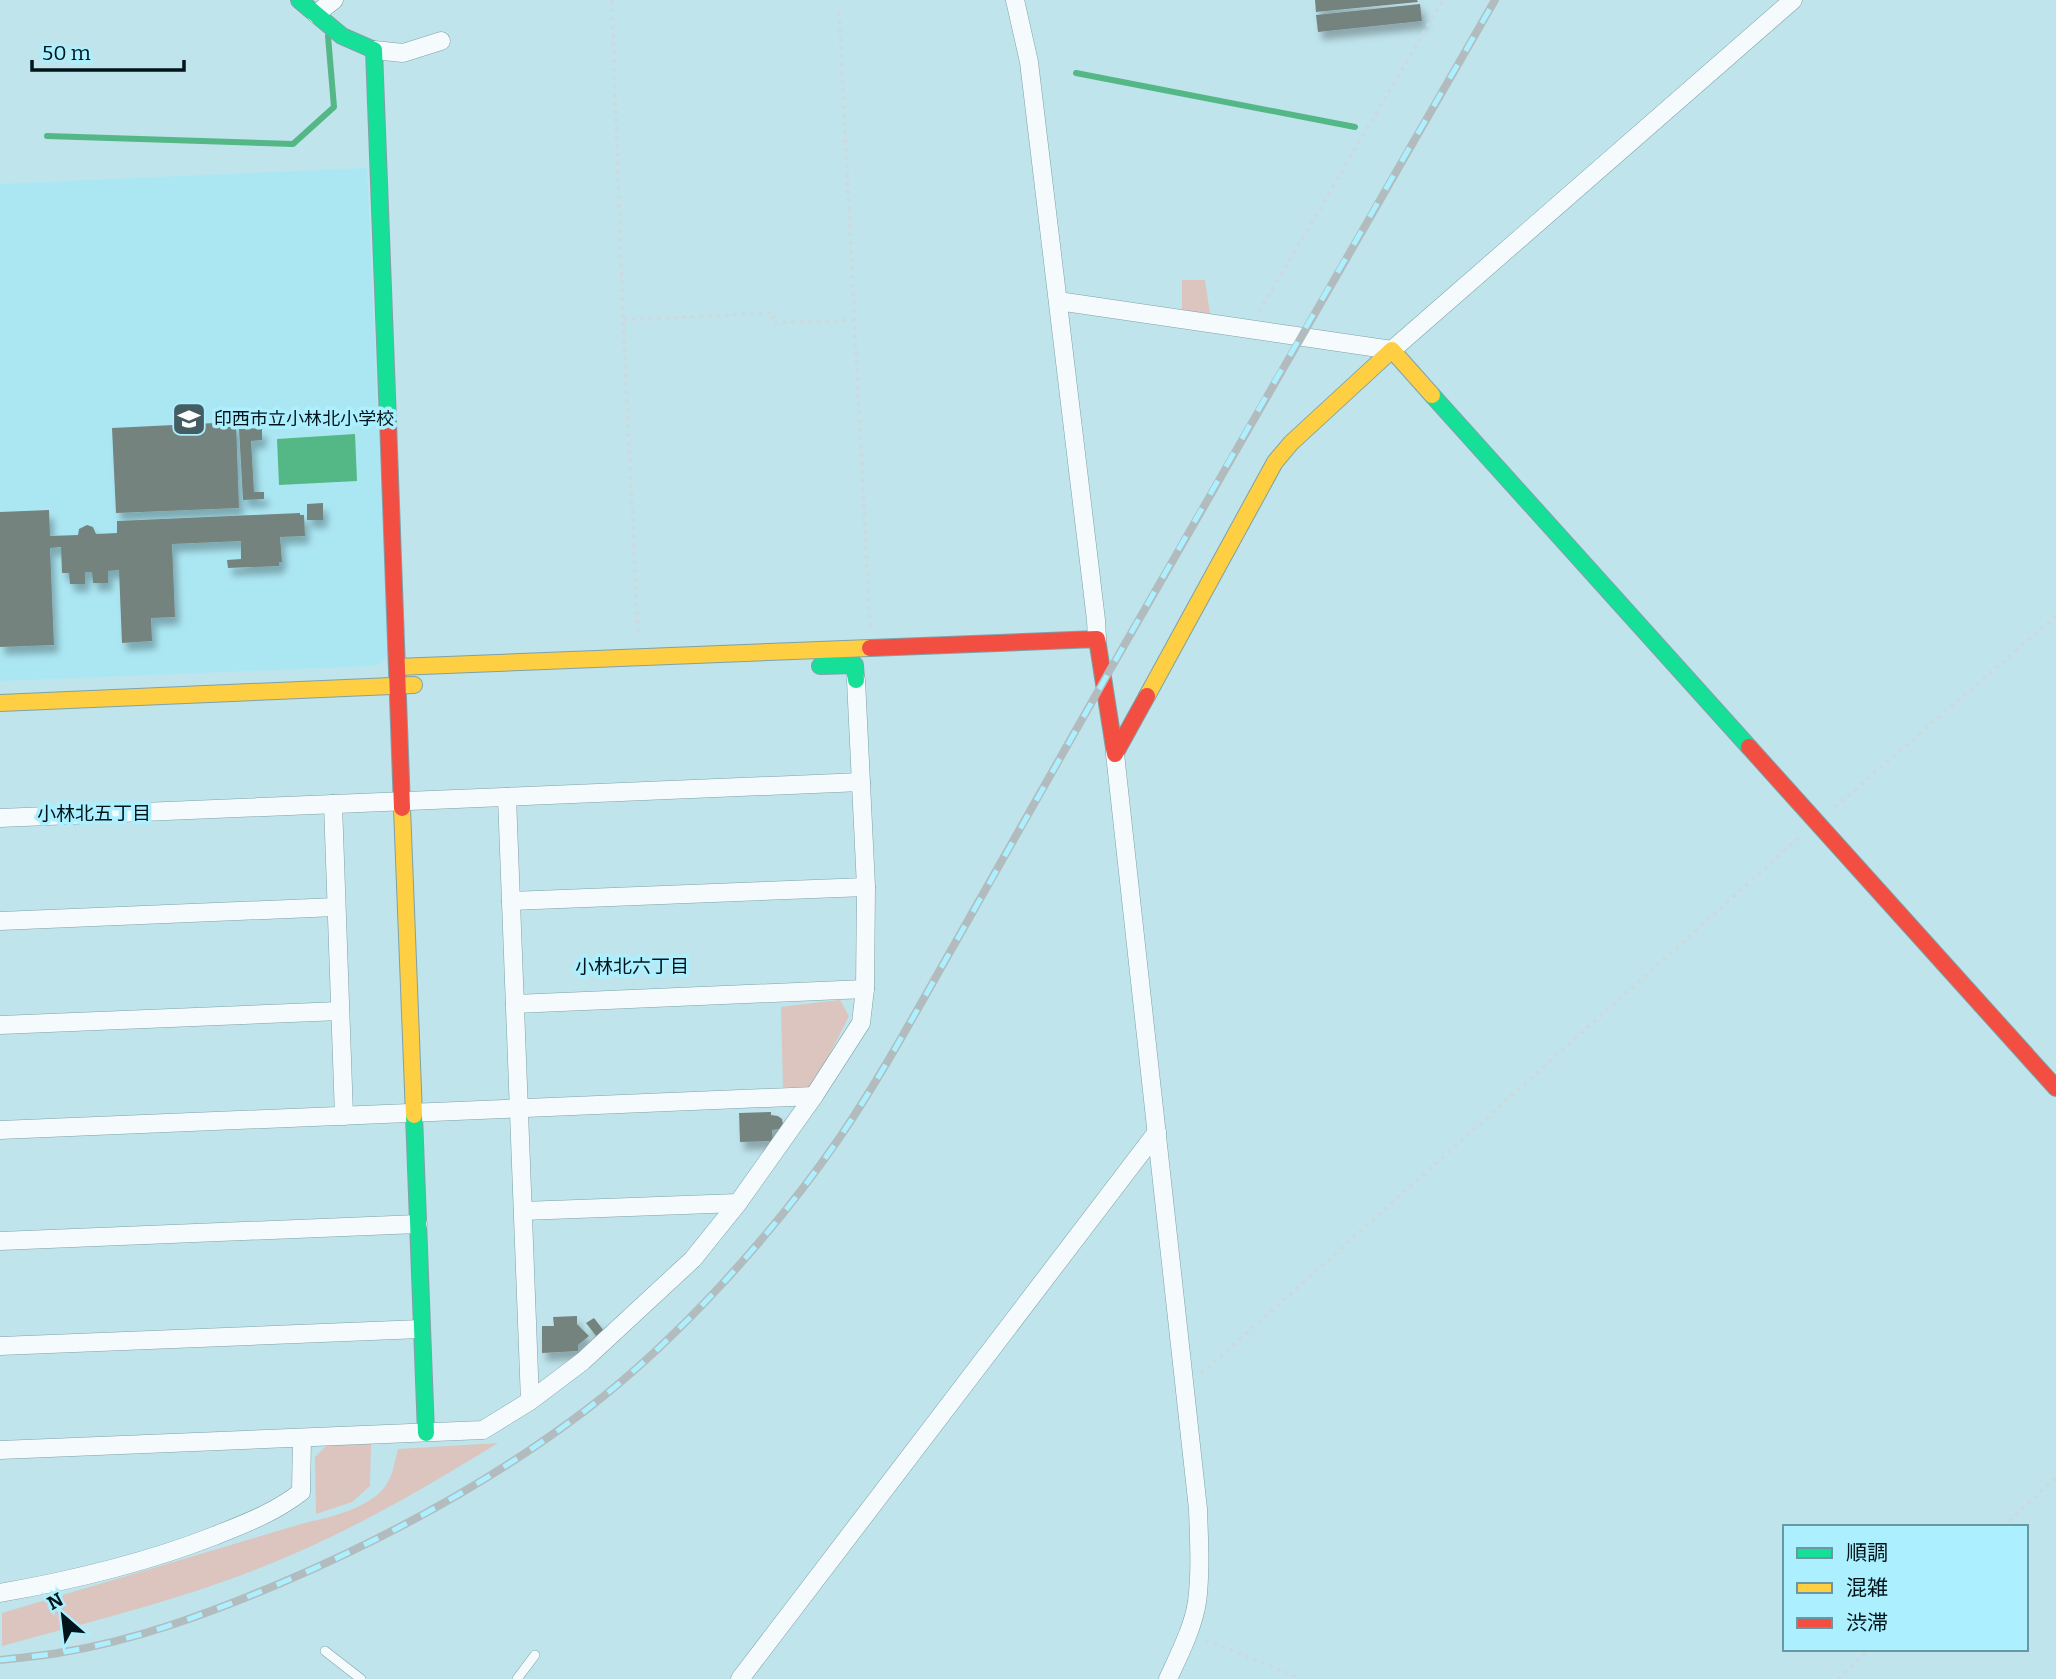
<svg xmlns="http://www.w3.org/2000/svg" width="2056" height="1679" viewBox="0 0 2056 1679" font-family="Bitter,'Noto Sans JP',serif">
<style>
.built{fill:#abe7f3}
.green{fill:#dcc4bf}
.water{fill:#53b786}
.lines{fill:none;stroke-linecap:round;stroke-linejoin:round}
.stream{stroke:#53b786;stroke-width:6}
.building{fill:#75837f;filter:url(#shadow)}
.lane-casing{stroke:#7ea1a8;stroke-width:10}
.street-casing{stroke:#7ea1a8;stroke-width:19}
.fast-casing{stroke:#7ea1a8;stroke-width:18}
.slow-casing{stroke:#7ea1a8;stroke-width:18}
.jam-casing{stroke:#7ea1a8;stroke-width:18}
.path{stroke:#cddadd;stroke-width:3.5;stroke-dasharray:3.5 5;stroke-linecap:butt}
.lane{stroke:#f5fbfc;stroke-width:9}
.street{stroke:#f5fbfc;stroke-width:18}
.fast{stroke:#16e098;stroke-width:16}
.slow{stroke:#ffcf43;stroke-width:16}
.jam{stroke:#f24e42;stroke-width:16}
.rail-casing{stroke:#b2bcbe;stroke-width:8}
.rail{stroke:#acf0ff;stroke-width:5;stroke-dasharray:16;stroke-linecap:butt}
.labels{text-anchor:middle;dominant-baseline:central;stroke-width:7;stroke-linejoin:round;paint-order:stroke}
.poi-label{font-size:18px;fill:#001419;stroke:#acf0ff;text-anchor:start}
.neighbourhood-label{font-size:19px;fill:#001419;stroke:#acf0ff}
</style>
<defs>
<filter id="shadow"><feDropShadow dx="4.5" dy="8" stdDeviation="3.5" flood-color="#0004"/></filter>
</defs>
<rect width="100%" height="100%" fill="#bfe4ec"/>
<polygon class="built" points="367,168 388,655 382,663 372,666 0,681 0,184"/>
<g class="green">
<polygon points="1182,280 1205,280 1210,314 1182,310"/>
<polygon points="840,1000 849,1016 820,1073 808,1088 783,1087 781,1007"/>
<path d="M498 1443C425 1488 351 1531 272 1563 185 1599 92 1621 2 1646V1613L308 1522C332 1517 372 1507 386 1485 393 1476 395 1460 398 1449Z"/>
<polygon points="371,1444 370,1486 352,1502 316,1514 315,1457 327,1445"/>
</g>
<polygon class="water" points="355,434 357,481 279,485 277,439"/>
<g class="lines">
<g class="stream">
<polyline points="1076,73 1355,127"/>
<polyline points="47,136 293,144 334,107 328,36"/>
</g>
</g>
<g class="building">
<polygon points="1315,0 1417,0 1418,2 1316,12"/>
<polygon points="1420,4 1422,21 1318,32 1316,15"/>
<polygon points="236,422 239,508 116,513 112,428"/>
<polygon points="262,428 262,440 251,441 254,492 264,492 264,499 243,500 239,429"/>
<polygon points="323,503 323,520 307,520 307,504"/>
<polygon points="49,510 50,536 78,535 79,529 87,525 93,527 96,534 117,533 117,521 300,513 300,515 304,515 305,536 280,537 282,562 279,562 279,566 228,568 227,560 241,559 241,541 172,544 175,617 151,618 152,641 122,643 119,570 108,571 108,583 93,583 92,572 85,572 85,584 70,584 69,573 62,573 61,547 50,548 54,645 0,647 0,512"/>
<polygon points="771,1112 771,1115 778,1116 782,1119 783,1125 779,1129 772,1130 773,1141 740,1142 739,1113"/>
<polygon points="577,1316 577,1324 589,1336 578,1345 578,1351 542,1353 542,1326 554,1326 553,1317"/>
<polygon points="594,1318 604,1331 597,1337 586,1323"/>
</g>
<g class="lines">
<g class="lane-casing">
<g id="lane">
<polyline points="325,1651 361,1679"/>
<polyline points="517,1679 535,1655"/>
</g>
</g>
<g class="street-casing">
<g id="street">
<polyline points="1015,0 1029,62 1096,620 1097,639"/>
<polyline points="316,14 334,0"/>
<polyline points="374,50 403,53 441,41"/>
<polyline points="1058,301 1392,350 1793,0"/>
<path d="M1115 754 1198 1509C1199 1540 1201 1571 1197 1602 1193 1628 1179 1655 1168 1679"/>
<polyline points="507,797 530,1401"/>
<polyline points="333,804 344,1116"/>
<polyline points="0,818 861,782"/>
<polyline points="511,901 866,887"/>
<polyline points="0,921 336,907"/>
<polyline points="515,1004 865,989"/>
<polyline points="0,1025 340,1011"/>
<polyline points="0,1130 814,1096"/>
<polyline points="523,1211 738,1203"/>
<polyline points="0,1241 418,1224"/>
<polyline points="0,1346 421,1329"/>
<polyline points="0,1450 483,1430 530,1401 583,1361 693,1259 738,1203 814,1096 861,1023 865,989 866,887 856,680"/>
<path d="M0 1593C74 1580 145 1563 214 1536 246 1523 274 1513 301 1492L302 1438"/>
<polyline points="740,1679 1157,1132"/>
</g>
</g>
<g class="fast-casing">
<g id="fast">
<polyline points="299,0 342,36 374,50 388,421"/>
<polyline points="1432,395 1749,747"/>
<polyline points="820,666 855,665 856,680"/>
<polyline points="414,1115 426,1433"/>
</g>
</g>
<g class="slow-casing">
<g id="slow">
<polyline points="397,667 870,648"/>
<polyline points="1147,696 1275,462 1291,443 1392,350 1432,395"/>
<polyline points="0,703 414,685"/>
<polyline points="402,808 414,1115"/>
</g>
</g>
<g class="jam-casing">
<g id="jam">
<polyline points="388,421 402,808"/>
<polyline points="870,648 1097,639 1115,754 1147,696"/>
<polyline points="1749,747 2056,1088"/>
</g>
</g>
<g class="path">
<polyline points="612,0 623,320 638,634"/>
<polyline points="839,12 870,628"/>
<polyline points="1259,312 1443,0"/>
<polyline points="623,320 773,313 773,323 855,320"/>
<polyline points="1835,807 2056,616"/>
<polyline points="1201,1374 1800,837"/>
<polyline points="2003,1527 2056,1477"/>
<polyline points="1206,1640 1302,1679"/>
<polyline points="1838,1679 1870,1649"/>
</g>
<use href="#lane" class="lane"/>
<use href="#street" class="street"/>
<use href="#fast" class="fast"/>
<use href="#slow" class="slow"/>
<use href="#jam" class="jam"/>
<g class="rail-casing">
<path id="rail" d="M0 1660C19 1658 39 1656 58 1653 135 1641 210 1613 281 1583 389 1537 492 1481 586 1410 679 1339 774 1233 840 1137 882 1075 917 1010 954 945 1006 854 1058 762 1110 670 1237 446 1366 223 1495 0"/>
</g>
<use href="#rail" class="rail"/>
</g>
<defs>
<g id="school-square" transform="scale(1.75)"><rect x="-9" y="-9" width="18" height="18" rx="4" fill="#435d63" stroke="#acf0ff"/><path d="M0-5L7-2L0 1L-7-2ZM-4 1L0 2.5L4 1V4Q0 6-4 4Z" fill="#fff"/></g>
</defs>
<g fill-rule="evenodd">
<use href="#school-square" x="189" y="419"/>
</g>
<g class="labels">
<g class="poi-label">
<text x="214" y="419">印西市立小林北小学校</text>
</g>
<g class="neighbourhood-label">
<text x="94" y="813">小林北五丁目</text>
<text x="632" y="966">小林北六丁目</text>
</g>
</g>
<rect x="1783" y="1525" width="245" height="126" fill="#acf0ff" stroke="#6798a3" stroke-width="2"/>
<rect x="1797" y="1548" width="35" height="10" fill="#16e098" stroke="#6798a3" stroke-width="2"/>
<text x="1846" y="1560" font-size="21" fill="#001419">順調</text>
<rect x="1797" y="1583" width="35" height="10" fill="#ffcf43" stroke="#6798a3" stroke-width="2"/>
<text x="1846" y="1595" font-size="21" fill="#001419">混雑</text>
<rect x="1797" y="1618" width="35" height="10" fill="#f24e42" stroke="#6798a3" stroke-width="2"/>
<text x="1846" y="1630" font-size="21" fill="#001419">渋滞</text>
<g transform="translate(63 1616) rotate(332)" stroke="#acf0ff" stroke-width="5" paint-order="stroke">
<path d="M0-5L12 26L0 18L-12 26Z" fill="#001419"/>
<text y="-10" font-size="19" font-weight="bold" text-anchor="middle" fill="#001419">N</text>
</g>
<path d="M32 60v10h152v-10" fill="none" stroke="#001419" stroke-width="3.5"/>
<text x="42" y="60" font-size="21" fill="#001419" stroke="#acf0ff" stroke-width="5" paint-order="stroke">50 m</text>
</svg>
